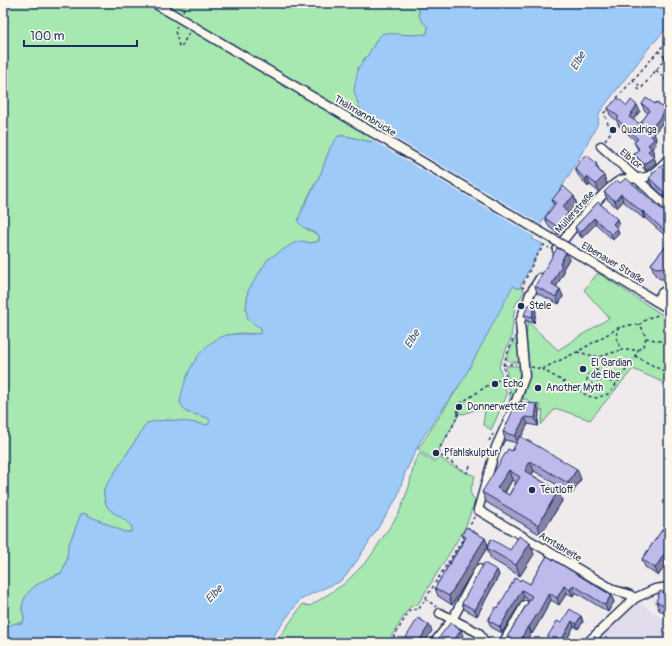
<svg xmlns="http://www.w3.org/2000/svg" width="672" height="646" viewBox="0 0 672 646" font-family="Pangolin,sans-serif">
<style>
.built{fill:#e0dcec}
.green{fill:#a7e7b0;stroke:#618b87}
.water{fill:#9ecaf8;stroke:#6a8cba}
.pier{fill:#efebec}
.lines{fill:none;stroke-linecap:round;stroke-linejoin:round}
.minor-casing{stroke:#1b2f5e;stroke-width:11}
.path{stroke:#1b2f5e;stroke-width:1.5;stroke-dasharray:3 3;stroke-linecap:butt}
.minor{stroke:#fbf7ec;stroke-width:8}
.minor-bridge-casing{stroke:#1b2f5e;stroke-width:11;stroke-linecap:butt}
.path-bridge{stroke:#1b2f5e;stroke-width:1.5;stroke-dasharray:3 3;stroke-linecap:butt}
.minor-bridge{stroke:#fbf7ec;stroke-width:8}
.wall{fill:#a3a0cb;stroke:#1b2f5e;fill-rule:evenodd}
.shaded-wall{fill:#8582a5;stroke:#1b2f5e}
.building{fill:#bebaec;stroke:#1b2f5e;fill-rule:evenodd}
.poi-dot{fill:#1b2f5e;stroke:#fbf7ec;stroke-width:1.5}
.labels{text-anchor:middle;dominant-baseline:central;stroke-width:3.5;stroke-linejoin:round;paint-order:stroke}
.street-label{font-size:10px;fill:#1b2f5e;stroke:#fbf7ec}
.poi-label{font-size:10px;fill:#1b2f5e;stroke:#fbf7ec;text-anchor:start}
.water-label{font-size:11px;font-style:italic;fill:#3c5684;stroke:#fbf7ec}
</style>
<rect width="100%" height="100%" fill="#efebec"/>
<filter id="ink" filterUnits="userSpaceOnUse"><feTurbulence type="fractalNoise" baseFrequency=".025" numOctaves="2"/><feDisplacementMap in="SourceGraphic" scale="8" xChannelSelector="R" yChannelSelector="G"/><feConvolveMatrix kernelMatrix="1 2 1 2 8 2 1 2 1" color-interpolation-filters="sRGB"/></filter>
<g filter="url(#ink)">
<polygon class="built" points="637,601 669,623 669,643 593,643"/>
<g class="green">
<path d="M3 3H420C418 16 418 18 428 27L427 34 421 35 383 34 378 38 368 55 363 60 358 102 360 110 366 116 380 127 371 142 346 136H339L330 148 321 173 302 208 303 227 319 235V241L311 243 301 241 248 291 246 310 261 328V333L258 334 241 333 227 335 186 412 209 418 210 421 208 425 167 420 147 423 104 489C103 516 118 510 132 527L131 532H124L83 513 81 514 68 547 67 559 62 572C45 581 25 586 22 608 22 612 25 616 24 620L21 623H16L3 628Z"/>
<path d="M598 273 669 319V385L633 369 590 420 558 409 554 410 541 425 543 411 540 410V405L530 404 529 400 523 399C525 390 529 380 529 370 529 354 524 338 528 322L558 350 609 318 584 290Z"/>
<polygon points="513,282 525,291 515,305 511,338 499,366 507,395 491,430 483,424 485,411 474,410 464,414 460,413 433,460 418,449 458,388"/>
<polygon points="527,295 517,332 517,342 520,362 510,362 506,359 515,339 520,307"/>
<path d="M507 366H520L519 377 511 406H508C513 392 509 383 506 369Z"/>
<polygon points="420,453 433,462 439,457 450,465 475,476 470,492 475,501 465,528 418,604 410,607 387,643 275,643 303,604 310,606 344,584 368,560 399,513 409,487 414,463"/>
</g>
<path class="water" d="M420 3H669V26L648 49 602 109 599 114 598 123 591 137 532 239 543 244 532 263 519 289 513 286 463 380 421 440 405 473 397 498 356 562 345 577 339 582 313 593 299 601 268 643H3V628L16 623 21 624 24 620C25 616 22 612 22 608 25 586 45 580 62 573L67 559 68 547 81 514 83 513 124 532H131L132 527C118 510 103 516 104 489L147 423C167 417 188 422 208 425L210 421 208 418 186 412 180 403C184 376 198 343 227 335 237 333 255 335 261 333V328L248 320 246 310 248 291 268 259 294 243 301 241 311 243 319 241V235L303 227 298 222 299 217 321 173 330 148 338 136H346L371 142 380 127 366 116 360 110 354 91 358 68 368 55 378 38 383 33 412 35 427 34 428 27C418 18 418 16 420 3Z"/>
<polygon class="pier" points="377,127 542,225 535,237 370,139"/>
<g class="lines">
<g class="minor-casing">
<g id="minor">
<polyline points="601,146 669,208"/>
<polyline points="566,247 669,309"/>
<path d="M557 250C565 236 608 185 621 180 629 178 638 179 646 177 652 176 665 163 669 158"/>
<polyline points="540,278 530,294 520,322 525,376 512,412 496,447 478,510 614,590 628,594 635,598"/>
<polyline points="656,301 662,293 669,288"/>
<polyline points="440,613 479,633 485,643"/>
<polyline points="434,643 452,620 479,569"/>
<polyline points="503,643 525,605"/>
<polyline points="587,643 635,598 655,589 669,587"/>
</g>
</g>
<g class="path">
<polyline points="183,11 186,3"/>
<polyline points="177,26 175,31 179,46 181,47 189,33"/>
<polyline points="658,51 666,58"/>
<polyline points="656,70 669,83"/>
<polyline points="633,80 639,85 637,88 640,90 669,54"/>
<polyline points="617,98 669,39"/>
<polyline points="605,140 611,132 604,113 615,101"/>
<polyline points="524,288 522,287 534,261 544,245 549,248"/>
<polygon points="630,325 639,325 642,328 646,338 643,346 638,350 621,350 616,337 618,328"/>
<polyline points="639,325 648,318 658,315"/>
<polyline points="646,338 669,343"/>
<polyline points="577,352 599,357 621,350"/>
<polyline points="635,356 669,374"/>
<path d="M599 357C598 361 596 366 597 370 599 378 609 381 616 384"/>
<polyline points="503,365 513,339"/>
<polyline points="531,367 542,369 577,352 618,328"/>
<polyline points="542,369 588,396 596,398 608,394 613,389 635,356 638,350"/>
<path d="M596 370C591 372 588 374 587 380L590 383 594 385 599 382 603 378"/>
<polyline points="510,394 503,365 516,364"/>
<polyline points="458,413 457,405 463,402"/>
<polyline points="489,441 493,434"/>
<polyline points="470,466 467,473 440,455 439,449 451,430 464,401 493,382 506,378"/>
<polyline points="468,530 474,517"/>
<polyline points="425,599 437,607"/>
<polyline points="390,643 410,610 419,609 464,537"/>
</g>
<use href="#minor" class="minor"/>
<g class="minor-bridge-casing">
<polyline id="minor-bridge" points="154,3 566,247"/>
</g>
<polyline class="path-bridge" points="143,3 147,5"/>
<use href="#minor-bridge" class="minor-bridge"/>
</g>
<g class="wall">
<polygon points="642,104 655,104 667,112 669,109 669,122 667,121 666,119 654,133 656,139 655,141 656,145 652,149 654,154 652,155 654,157 656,163 646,171 636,160 634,154 638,150 634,142 636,141 619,126 617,121 610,115 608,108 627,106 640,111 633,120 640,124 648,113 644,110"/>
<polygon points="596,163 599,170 604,176 607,184 599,192 590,185 588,187 578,175 575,168"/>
<polygon points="669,166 669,196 667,199 651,184 649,178 653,175 652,173"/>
<polygon points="620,183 669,216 669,239 645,218 644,219 623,201 617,208 607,199 604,192"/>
<polygon points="574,196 577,205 568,214 571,222 559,235 549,227 545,218 554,205 552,200"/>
<polygon points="598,202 617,219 619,225 616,228 619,234 613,240 596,224 582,238 576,232 575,227"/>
<polygon points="669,242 669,279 660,279 655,275 651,264"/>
<polygon points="569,259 563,269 564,272 556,287 563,296 559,304 537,293 535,286"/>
<polygon points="534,306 536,312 534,323 526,321 524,315"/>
<path d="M537 404 539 411 538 426 528 424 521 437 581 479 572 494 534 471 532 475 558 491 562 501 541 535 486 502 482 492 512 451 517 443 505 440 503 432ZM512 480 516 482 509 495 505 493Z"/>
<polygon points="669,520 669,560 658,576 645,567 642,559"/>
<polygon points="462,535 485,538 488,546 452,605 438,596 435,588 464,539"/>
<polygon points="487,548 534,554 520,576 491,559"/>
<polygon points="547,556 611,595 614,602 608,612 575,592 573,596 567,593 559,605 551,600 543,615 532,634 531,633 525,643 509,643 507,637 529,600 524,597 502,633 491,627 488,620 520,581 530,584"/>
<polygon points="497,570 499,575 477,616 464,609 462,603"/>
<polygon points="669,594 669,614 659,610 656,602"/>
<polygon points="581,616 583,622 578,629 574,626 565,643 538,643 545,641 561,623"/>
</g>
<g class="shaded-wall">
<polygon points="637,105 640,111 631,123 629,117"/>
<polygon points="666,110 668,116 665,115 666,119 654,133 656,139 655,141 656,145 652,149 654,154 650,157 648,151 650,130"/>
<polygon points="654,157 656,163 646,171 644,164"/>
<polygon points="604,176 607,184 599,192 596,184"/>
<polygon points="587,177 590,185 588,187 585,179"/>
<polygon points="669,188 669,196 667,199 665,193"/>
<polygon points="621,194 623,201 617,208 615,201"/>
<polygon points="574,196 577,205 568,214 571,222 559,235 556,226 562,207"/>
<polygon points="643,211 645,218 644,219 642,212"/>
<polygon points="594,218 596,224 582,238 580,233"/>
<polygon points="617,219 619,225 615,230 613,224"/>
<polygon points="617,228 619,234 613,240 611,234"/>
<polygon points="669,231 669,238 667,233"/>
<polygon points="566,252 569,259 563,269 564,272 554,291 552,284 560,264"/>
<polygon points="669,265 669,273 667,267"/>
<polygon points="560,289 563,296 559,304 556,297"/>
<polygon points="534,306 536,312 534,323 532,317"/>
<polygon points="537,404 539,411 538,426 535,418"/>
<polygon points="525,417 528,424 518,443 515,436"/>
<polygon points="530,461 534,471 528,481 525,471"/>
<polygon points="577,469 581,479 572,494 568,483"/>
<polygon points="509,470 512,480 501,498 497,488"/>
<polygon points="558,491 562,501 541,535 538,525"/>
<polygon points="485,538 488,546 452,605 449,596"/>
<polygon points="530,543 534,554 520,576 516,565"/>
<polygon points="669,547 669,560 658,576 655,568"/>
<polygon points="497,570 499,575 477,616 475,610"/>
<polygon points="573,585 575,592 573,596 570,590"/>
<polygon points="564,586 567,593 559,605 557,598"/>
<polygon points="522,590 524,597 502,633 500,627"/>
<polygon points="549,593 551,600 543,615 532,634 529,627"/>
<polygon points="611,595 614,602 608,612 605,605"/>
<polygon points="581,616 583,622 578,629 576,624"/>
<polygon points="572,621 574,626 565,643 562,643 561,641"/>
<polygon points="429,625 432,631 424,643 418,643"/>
<polygon points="528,626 531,633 525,643 519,643"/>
<polygon points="461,630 463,636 458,643 452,643"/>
<polygon points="556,638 558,643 553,643"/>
</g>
<g class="building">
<polygon points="618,98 627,106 631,100 637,105 629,117 640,124 650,110 642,104 646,98 655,104 656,102 666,110 650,130 654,133 651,136 654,139 648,145 651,148 648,151 654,157 644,164 634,154 639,149 634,142 638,139 617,119 619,117 608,108"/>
<polygon points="669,109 669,118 665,115"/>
<polygon points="584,156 588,156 596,163 596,167 604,176 596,184 587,177 585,179 575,168"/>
<polygon points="666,163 669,166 669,173 668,174 669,175 669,188 665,193 649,178 653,174 652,173"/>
<polygon points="626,178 669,216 669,231 667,233 643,211 642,212 621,194 615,201 604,192 617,180 620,183"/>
<polygon points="563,186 574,196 562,207 568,213 556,226 545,218 556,202 552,200"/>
<polygon points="598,202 617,219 613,224 617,228 611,234 594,218 580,233 575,227"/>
<polygon points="669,242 669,265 667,267 656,268 651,264"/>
<polygon points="557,248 566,252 560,264 562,265 552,284 560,289 556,297 535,286"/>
<polygon points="528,305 534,306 532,317 524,315"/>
<polygon points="518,402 537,404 535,418 525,417 515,436 503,432 515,406"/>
<path d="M520 436 577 469 568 483 530 461 525 471 558 491 538 525 482 492 508 449 512 451ZM509 470 520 477 509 495 497 488Z"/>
<polygon points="669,520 669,547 655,568 642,559"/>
<polygon points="466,527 485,538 449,596 435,588 466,537 462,535"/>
<polygon points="519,536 530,543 516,565 487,548 491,539 510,550"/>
<polygon points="547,556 611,595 605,605 573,585 570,590 564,586 557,598 549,593 541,608 529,627 528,626 519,643 517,643 507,637 532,596 522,590 500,627 488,620 496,607 498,608 515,578 520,581 521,579 530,584"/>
<polygon points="484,563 497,570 475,610 462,603"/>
<polygon points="660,591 669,594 669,607 656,602"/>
<polygon points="570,609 581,616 576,624 572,621 561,641 556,638 553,643 538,643 541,638 545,641 557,621 561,623"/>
<polygon points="418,618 429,625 418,643 405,643 403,642"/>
<polygon points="450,623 461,630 452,643 435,643"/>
<polygon points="594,636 601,643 587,643"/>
<polygon points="669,636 669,643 663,643"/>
<polygon points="626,639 631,643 623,643"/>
</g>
</g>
<g class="poi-dot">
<circle cx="613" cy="130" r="4"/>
<circle cx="521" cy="306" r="4"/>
<circle cx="583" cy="369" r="4"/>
<circle cx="495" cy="384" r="4"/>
<circle cx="538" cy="388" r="4"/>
<circle cx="459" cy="407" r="4"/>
<circle cx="436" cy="453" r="4"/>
<circle cx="532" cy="490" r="4"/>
</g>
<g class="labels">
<g class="street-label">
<text transform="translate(365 116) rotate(31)">Thälmannbrücke</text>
<text transform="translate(631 159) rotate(39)">Elbtor</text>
<text transform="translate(575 212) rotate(-48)">Müllerstraße</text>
<text transform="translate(613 263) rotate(31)">Elbenauer Straße</text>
<text transform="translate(560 547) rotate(31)">Amtsbreite</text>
</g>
<g class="poi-label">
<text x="621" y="130">Quadriga</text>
<text x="529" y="306">Stele</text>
<text x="591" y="363">El Gardian<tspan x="591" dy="12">de Elbe</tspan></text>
<text x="503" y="384">Echo</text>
<text x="546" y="388">Another Myth</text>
<text x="467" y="407">Donnerwetter</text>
<text x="444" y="453">Pfahlskulptur</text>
<text x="540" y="490">Teutloff</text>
</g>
<g class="water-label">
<text transform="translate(578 61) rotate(-60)">Elbe</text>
<text transform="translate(412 339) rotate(-58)">Elbe</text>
<text transform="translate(214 594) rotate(-47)">Elbe</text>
</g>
</g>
<rect width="672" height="646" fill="none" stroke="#fbf7ec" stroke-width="16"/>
<rect x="8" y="8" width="656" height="630" fill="none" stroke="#1b2f5e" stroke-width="1.5" filter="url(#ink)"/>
<path d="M24 40v6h113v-6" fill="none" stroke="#1b2f5e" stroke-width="2"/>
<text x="30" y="40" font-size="12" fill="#1b2f5e" stroke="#fbf7ec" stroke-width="3" paint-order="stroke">100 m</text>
</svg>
